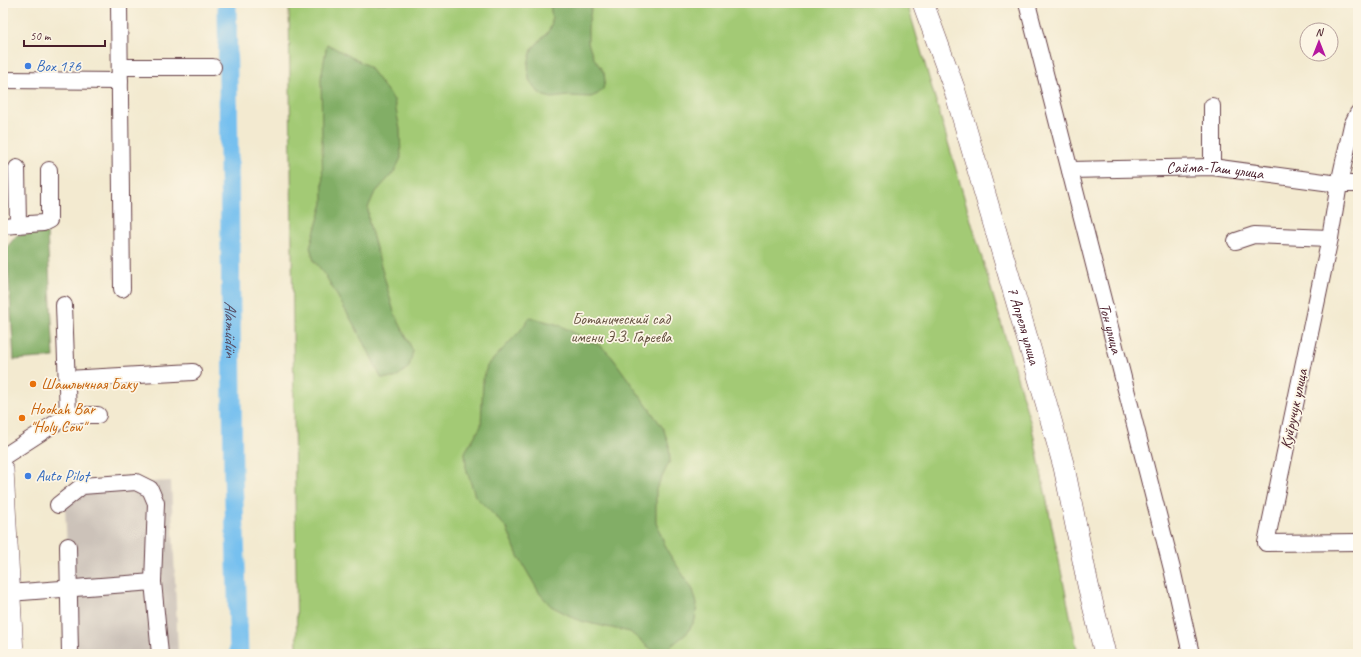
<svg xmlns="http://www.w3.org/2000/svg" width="1361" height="657" viewBox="0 0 1361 657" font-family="Caveat,sans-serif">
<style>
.industrial{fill:#ccc2b9}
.green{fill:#a3ca74;stroke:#767450}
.forest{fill:#82ae66;stroke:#666648}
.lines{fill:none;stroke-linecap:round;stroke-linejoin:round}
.river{stroke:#76c0ef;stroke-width:19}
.minor-casing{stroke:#633d44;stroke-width:18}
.major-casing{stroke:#633d44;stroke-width:22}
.minor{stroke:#fff;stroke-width:16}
.major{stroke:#fff;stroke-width:21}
.shop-dot{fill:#3f7fe0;stroke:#fcf5e5;stroke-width:1.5}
.food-dot{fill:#e8710a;stroke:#fcf5e5;stroke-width:1.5}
.labels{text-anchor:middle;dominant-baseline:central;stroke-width:3.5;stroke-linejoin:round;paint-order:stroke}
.shop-label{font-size:16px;fill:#366cbe;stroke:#fcf5e5;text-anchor:start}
.street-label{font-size:16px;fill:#4a1f2b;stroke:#fcf5e5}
.park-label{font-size:16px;fill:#655241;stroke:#fcf5e5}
.food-label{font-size:16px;fill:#c56008;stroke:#fcf5e5;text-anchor:start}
.water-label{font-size:17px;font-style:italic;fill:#574f66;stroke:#fcf5e5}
</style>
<rect width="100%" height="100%" fill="#fcf5e5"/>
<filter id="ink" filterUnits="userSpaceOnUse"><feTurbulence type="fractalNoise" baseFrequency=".025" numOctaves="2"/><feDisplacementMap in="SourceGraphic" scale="8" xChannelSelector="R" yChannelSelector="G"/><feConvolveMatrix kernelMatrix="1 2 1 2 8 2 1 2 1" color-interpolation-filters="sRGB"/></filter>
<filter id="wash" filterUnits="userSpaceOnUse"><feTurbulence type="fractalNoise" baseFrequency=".012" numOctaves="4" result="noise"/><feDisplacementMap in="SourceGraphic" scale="16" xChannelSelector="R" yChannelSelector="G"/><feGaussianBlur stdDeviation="0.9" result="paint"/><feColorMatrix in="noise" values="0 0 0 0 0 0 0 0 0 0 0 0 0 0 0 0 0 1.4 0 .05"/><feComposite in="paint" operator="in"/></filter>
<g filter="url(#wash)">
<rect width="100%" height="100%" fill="#f3ead0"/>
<polygon class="industrial" points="171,481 178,654 72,654 64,486"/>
<polygon class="green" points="289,3 907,3 1032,428 1078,654 297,654"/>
<g class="forest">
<polygon points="550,3 592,3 588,27 588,43 594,58 604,73 605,81 603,89 598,94 591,97 569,96 552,98 544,96 538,92 529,80 528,64 532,49 547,33 551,27 552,20"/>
<polygon points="327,44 368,66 394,100 400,129 401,158 394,172 374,194 368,208 369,223 394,312 413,351 409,367 395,378 381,378 365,344 324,273 314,261 310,247 323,203 321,78"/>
<polygon points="47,233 54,357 14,360 7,247 17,235"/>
<polygon points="530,317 559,325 602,347 612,357 663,428 669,445 670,461 656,489 656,523 668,552 693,590 697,604 695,620 687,633 665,651 652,650 630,632 580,621 551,606 540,594 518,556 507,528 475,496 466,468 465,452 481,426 483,380 487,366 520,331"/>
</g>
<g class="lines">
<path class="river" id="s1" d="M227 3 233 473 239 654"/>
</g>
</g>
<g filter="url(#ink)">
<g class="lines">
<g class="minor-casing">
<g id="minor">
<polyline points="119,3 122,289"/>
<path id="s2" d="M1027 3 1172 569 1191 654"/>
<polyline points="120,67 213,67"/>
<polyline points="3,80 120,81"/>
<polyline points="1358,113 1352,125 1339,184 1330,238 1266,543 1358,542"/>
<polyline points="1212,167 1212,106"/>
<polyline points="17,168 18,225"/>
<path id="s3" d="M1070 170 1212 167 1339 184H1358"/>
<polyline points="3,226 43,223 49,220 49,170"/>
<polyline points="1236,241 1254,235 1330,238"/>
<polyline points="64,305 68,415"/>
<polyline points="67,379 193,372"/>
<polyline points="3,457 68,415 98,415"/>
<polyline points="58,505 82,486 136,482 150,489 156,503 153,582 160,654"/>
<polyline points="68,546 70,654"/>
<polyline points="9,593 153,582"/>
</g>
</g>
<g class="major-casing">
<g id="major">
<path id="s4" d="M923 3 954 88 1047 406 1064 467 1088 585 1105 654"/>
<polyline points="3,470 13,654"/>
</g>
</g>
<use href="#minor" class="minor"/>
<use href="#major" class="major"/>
</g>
</g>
<g class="shop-dot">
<circle cx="28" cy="66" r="4"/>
<circle cx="28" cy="476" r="4"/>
</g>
<g class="food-dot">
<circle cx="33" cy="384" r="4"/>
<circle cx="22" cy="418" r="4"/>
</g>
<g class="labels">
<g class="shop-label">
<text x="36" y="66">Box 176</text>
<text x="36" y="476">Auto Pilot</text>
</g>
<g class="street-label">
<text stroke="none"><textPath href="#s3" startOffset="145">Сайма-Таш улица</textPath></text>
<text stroke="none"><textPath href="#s4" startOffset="338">7 Апреля улица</textPath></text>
<text stroke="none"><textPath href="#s2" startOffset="336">Тон улица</textPath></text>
<text transform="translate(1294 409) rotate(-78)">Куйручук улица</text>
</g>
<g class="park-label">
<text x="621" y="319">Ботанический сад<tspan x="621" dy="18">имени Э.З. Гареева</tspan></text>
</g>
<g class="food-label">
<text x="41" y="384">Шашлычная Баку</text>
<text x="30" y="409">Hookah Bar<tspan x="30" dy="18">"Holy Cow"</tspan></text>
</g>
<g class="water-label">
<text stroke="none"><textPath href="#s1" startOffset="326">Alamüdün</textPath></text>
</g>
</g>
<rect width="1361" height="657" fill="none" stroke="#fcf5e5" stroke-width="16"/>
<g transform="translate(1319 42)"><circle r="19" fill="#fcf5e5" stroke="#b59f9b"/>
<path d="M0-3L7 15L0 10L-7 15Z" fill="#b5179e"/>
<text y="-6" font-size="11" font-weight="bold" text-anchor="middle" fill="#4a1f2b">N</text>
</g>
<path d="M24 40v6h81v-6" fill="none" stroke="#4a1f2b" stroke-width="2"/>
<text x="30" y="40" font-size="12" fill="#4a1f2b" stroke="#fcf5e5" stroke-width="3" paint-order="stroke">50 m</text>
</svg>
